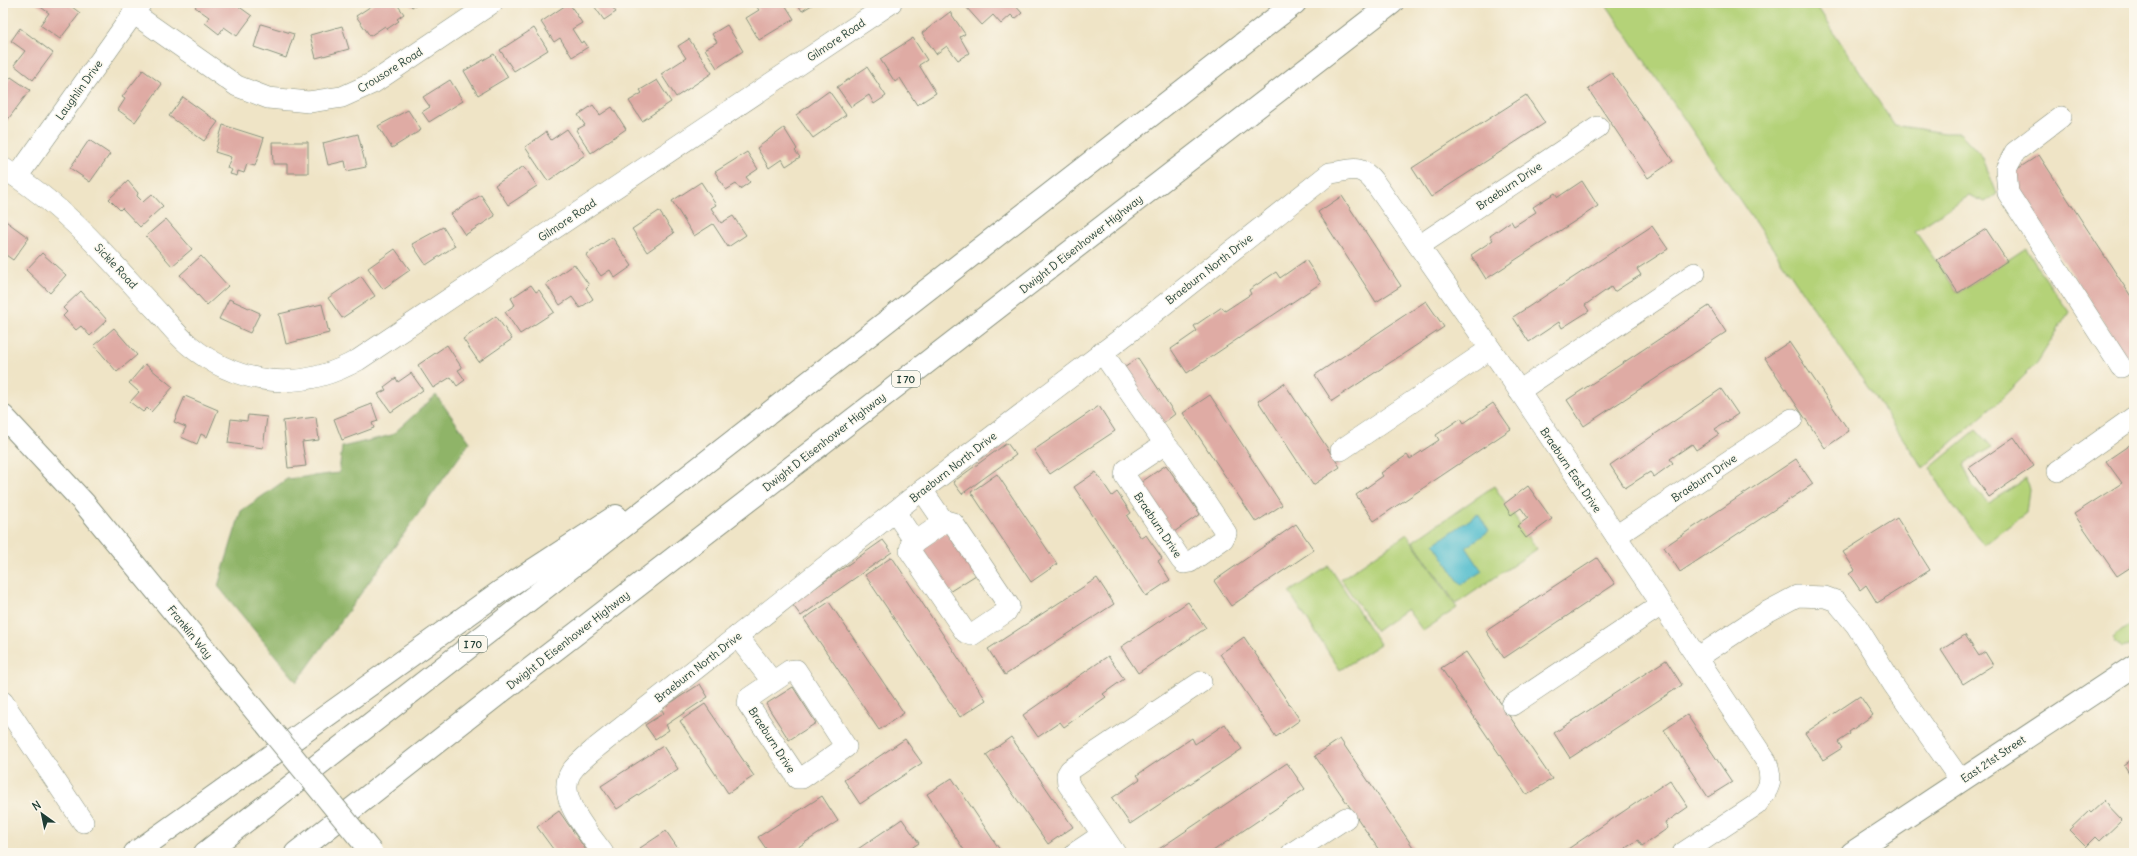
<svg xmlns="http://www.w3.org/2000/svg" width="2137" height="856" viewBox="0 0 2137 856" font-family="Delius,sans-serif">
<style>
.green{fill:#b4d278;stroke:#6a8856}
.forest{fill:#8fb468;stroke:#57784e}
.water{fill:#52bdcd;stroke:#387d80}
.building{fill:#dfaba4}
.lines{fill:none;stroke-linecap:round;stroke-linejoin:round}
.minor-casing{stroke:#87907d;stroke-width:22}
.major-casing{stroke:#87907d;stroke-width:24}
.highway-casing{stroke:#87907d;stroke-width:24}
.minor{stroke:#fff;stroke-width:21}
.major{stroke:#fff;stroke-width:22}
.highway{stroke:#fff;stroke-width:22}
.major-bridge-casing{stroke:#87907d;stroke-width:24;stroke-linecap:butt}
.major-bridge{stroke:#fff;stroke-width:22}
.labels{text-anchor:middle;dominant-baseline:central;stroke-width:3;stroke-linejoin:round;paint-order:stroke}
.shield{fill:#fbf7ec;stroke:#61756b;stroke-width:1}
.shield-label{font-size:10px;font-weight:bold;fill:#1f3d34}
.street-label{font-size:11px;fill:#1f3d34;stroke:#fbf7ec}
</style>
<rect width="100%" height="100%" fill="#fbf7ec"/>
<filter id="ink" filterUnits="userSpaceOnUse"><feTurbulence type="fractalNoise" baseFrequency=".025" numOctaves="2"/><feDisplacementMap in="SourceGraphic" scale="8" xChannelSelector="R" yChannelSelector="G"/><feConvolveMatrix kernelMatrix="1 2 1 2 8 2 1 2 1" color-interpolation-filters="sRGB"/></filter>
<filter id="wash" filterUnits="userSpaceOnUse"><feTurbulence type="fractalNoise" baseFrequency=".012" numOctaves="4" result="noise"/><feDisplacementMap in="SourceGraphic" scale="16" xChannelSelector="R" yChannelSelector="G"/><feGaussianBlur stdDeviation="0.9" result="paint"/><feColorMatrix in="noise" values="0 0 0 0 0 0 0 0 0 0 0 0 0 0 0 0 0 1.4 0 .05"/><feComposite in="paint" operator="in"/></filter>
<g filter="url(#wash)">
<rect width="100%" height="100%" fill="#efe4c6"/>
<g class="green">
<polygon points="1605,3 1815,3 1894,125 1945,133 1960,133 1982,156 1997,194 1985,202 1969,195 1915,231 1958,293 2026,248 2037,267 2069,312 2037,363 1997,403 1923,468"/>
<polygon points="1976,430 1992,447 1963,464 1972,485 1988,503 2026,479 2029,490 2026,513 1984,545 1949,500 1930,468"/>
<polygon points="1494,486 1537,549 1456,604 1413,541"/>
<polygon points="1407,534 1457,608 1423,631 1407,609 1376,631 1341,579"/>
<polygon points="1329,566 1380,644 1340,670 1289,592"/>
<polygon points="2134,621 2134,645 2122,648 2113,638"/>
</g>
<polygon class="forest" points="436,395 470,442 297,682 218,586 241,511 287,479 339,473 342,447 392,435"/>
<polygon class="water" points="1478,514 1489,531 1466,547 1482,571 1461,585 1434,544"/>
<g id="blocks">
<g class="building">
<polygon points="35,3 67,3 80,13 60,39 40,25 49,13"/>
<polygon points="198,3 234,3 252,16 237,36 224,27 219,34 205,23 209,17 195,7"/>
<polygon points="376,3 396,3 404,14 397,19 399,21 387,29 385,26 370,36 356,16"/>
<polygon points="409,3 418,3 412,7"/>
<polygon points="569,3 582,23 572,29 581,43 584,41 588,47 572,57 560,38 554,42 541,22"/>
<polygon points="592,3 609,3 616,12 604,20"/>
<polygon points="754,3 784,3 794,19 759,40 746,18 759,10"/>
<polygon points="797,3 815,3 802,11"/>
<polygon points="970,3 1013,3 1022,13 1015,19 1011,15 1001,24 993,15 982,25 966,7"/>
<polygon points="950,12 965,34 960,37 969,53 958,60 947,46 936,54 922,33"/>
<polygon points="261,24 294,34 286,58 254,47"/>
<polygon points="727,25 743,51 717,68 705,49 717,42 712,34"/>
<polygon points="342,26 349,49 316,58 310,35"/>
<polygon points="20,28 53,53 33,80 14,65 25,51 11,41"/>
<polygon points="534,28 548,50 514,71 500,50"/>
<polygon points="913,38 927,60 919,65 936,93 917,105 900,78 895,82 880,59"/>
<polygon points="689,39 712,73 676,97 661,74 686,58 678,46"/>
<polygon points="494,54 508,77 478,95 464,71"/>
<polygon points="867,67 886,96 874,104 869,95 851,107 837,87"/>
<polygon points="143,70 162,84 135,122 118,110 125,99 122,97"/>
<polygon points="1612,73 1673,161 1648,178 1588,89"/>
<polygon points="11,77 30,90 6,122 3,120 3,88"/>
<polygon points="450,80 463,101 429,122 422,112 430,107 423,97"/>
<polygon points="657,80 671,102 642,121 629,101 642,93 640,90"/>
<polygon points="829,91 846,115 813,138 796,115"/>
<polygon points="1526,95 1545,123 1431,197 1412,168"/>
<polygon points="183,97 218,122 204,141 169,116"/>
<polygon points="593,105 600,115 612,107 626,129 591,153 576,130 585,125 578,115"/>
<polygon points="408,110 421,130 392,148 378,126"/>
<polygon points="223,125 264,138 255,166 247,164 244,173 238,171 237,176 230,174 232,170 227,168 231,157 215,152"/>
<polygon points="784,128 797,149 795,151 800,157 786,166 782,159 769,168 757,148"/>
<polygon points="567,129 585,155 548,181 525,147 546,132 551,140"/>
<polygon points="358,134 366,167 347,171 345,161 328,165 323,143"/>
<polygon points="89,140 110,154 90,182 70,168"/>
<polygon points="272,142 308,142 308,173 287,173 287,164 273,164"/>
<polygon points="747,152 758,169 746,177 750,182 740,189 736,184 726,190 715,172"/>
<polygon points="2039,155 2134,301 2134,369 2008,175"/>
<polygon points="524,166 537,186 508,205 495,185"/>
<polygon points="128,181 138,193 137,196 143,202 152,194 163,206 140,227 122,208 120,210 109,199"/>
<polygon points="1582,181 1598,206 1486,279 1471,255 1493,240 1490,236 1511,221 1514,226 1536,212 1533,207 1555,193 1558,197"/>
<polygon points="701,182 716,205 711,208 721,223 733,216 746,235 728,247 713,224 694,236 672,201"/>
<polygon points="481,195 495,216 465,235 451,214"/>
<polygon points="1342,196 1401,286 1376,302 1318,212"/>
<polygon points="659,211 674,233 647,252 632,229"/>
<polygon points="3,219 29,238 13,260 3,253"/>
<polygon points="166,219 192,249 172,266 146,236"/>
<polygon points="1652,226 1668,249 1637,269 1641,275 1628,283 1614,292 1611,287 1585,305 1589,311 1562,328 1559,322 1529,342 1513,317"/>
<polygon points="443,227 455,246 426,265 412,244"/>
<polygon points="1986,229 2007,261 1958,293 1937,260"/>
<polygon points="612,237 632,266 615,278 610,270 601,276 586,255"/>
<polygon points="395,249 410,270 383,289 368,268"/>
<polygon points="42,253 66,275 50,293 26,270"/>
<polygon points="201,256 228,286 207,305 180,275"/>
<polygon points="1306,260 1321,283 1187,373 1171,349 1197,331 1194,326 1222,307 1225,311 1251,294 1249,290 1276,272 1280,278"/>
<polygon points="574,264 589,285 586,288 593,299 580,308 572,297 560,305 546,284"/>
<polygon points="361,276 375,296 342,318 328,298"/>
<polygon points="531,285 536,292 539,290 554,312 520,334 505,312 515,305 511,298"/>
<polygon points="81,291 107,320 90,336 81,326 76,330 63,316 67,312 63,308"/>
<polygon points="229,299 260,313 250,333 219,319"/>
<polygon points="1426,301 1444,327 1332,401 1315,375"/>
<polygon points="322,304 329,333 286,344 279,314"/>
<polygon points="1709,306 1726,332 1584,426 1567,400"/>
<polygon points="496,316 512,339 479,362 463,339"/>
<polygon points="114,328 137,355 117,372 94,345"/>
<polygon points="1789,342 1849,431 1825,448 1765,358"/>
<polygon points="447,345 462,368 458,370 465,380 457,386 451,377 433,388 418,365"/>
<polygon points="1138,358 1175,414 1162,424 1124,368"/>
<polygon points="145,364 173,387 151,412 147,408 143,412 130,402 139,392 129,383"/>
<polygon points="411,373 423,390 391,412 378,394 386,390 384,387 396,378 398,382"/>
<polygon points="1284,383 1340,467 1313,485 1258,401"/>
<polygon points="1721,389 1738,414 1715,429 1719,434 1696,450 1692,444 1670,459 1673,463 1654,477 1650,472 1625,488 1610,465"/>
<polygon points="1210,395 1282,505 1256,522 1183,413"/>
<polygon points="185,396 218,410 207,437 201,434 197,444 181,437 186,427 174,422"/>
<polygon points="1493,403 1511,429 1374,521 1356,495 1383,476 1381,473 1407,455 1410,459 1439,440 1436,435 1461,418 1464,423"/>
<polygon points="372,404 378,421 372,423 374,428 342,440 334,419"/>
<polygon points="1099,406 1115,431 1050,474 1034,450"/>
<polygon points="248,415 267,417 263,448 228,443 231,419 247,421"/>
<polygon points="316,417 319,440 302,442 306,466 288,468 283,421"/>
<polygon points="2014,437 2034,466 1989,497 1969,468"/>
<polygon points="2134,442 2134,565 2117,576 2074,514 2122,483 2106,461"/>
<polygon points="1007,443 1016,455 962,494 953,482"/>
<polygon points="1796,459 1813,484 1680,572 1664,547"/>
<polygon points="1166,465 1200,514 1174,532 1140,483"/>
<polygon points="1096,472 1112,496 1117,492 1131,513 1127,516 1141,538 1146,535 1162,558 1158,561 1170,580 1146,596 1074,487"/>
<polygon points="997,474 1057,564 1031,582 971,492"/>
<polygon points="1528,486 1552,519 1526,538 1517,526 1528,518 1521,508 1511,515 1504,504"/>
<polygon points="1897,518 1930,570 1877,603 1866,585 1860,590 1849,574 1855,570 1843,552"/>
<polygon points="1296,524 1314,550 1231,606 1214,581"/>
<polygon points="947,532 976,575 949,592 920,550"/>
<polygon points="883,540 892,552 801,616 792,604"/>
<polygon points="892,557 986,700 960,717 865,575"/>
<polygon points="1597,558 1615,584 1504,658 1486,631"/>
<polygon points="1097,578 1114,604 1005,675 988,649"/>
<polygon points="829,602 904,713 879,730 804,619"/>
<polygon points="1188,602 1206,628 1138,673 1121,647"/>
<polygon points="1965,635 1979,656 1985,652 1993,665 1963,684 1941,650"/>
<polygon points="1244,637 1300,720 1276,737 1220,654"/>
<polygon points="1466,652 1552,779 1527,795 1441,668"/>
<polygon points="1108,656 1124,679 1103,694 1106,697 1064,727 1060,722 1038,737 1023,715"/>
<polygon points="1666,660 1682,685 1570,758 1554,733"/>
<polygon points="700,684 708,697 666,725 669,730 655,739 645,725 664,713 661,709"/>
<polygon points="793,687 816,723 789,740 766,704"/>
<polygon points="1860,696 1873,715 1849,732 1850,734 1838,742 1842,748 1823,760 1805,733"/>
<polygon points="705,704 754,776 728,793 680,721"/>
<polygon points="1687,715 1732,782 1708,797 1664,730"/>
<polygon points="1225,724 1242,749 1130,824 1112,798 1140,779 1137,775 1192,738 1195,744"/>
<polygon points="1011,737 1073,827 1048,844 986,755"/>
<polygon points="905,739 922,763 860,804 844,780"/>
<polygon points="1340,739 1417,853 1381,853 1315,756"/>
<polygon points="663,746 678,769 617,809 601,786"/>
<polygon points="2134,758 2134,780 2124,765"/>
<polygon points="1287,763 1305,789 1210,853 1153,853"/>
<polygon points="952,778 1002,853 966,853 927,794"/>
<polygon points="1670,780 1688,807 1665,823 1668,828 1642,846 1638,840 1618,853 1562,853"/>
<polygon points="822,796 838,821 789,853 769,853 758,837"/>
<polygon points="2104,801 2122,820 2100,841 2096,837 2086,847 2069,830 2089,811 2091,813"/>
<polygon points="559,811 588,853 565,853 562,849 556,853 537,827"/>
<polygon points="902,819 919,843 904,853 852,853"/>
<polygon points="666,831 681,853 644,853 640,848"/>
</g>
</g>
</g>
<g filter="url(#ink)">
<use href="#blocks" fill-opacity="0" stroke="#87907d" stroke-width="1"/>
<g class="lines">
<g class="minor-casing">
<g id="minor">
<polyline points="133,13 237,86 268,98 309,102 342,97 373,83 492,3"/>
<polyline points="2061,117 2015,152 2006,169 2008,193 2121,367"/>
<path d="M3 168C38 190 70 217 98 247 119 269 138 291 158 312 168 323 178 336 189 345 240 387 301 392 358 360L891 3"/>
<polyline points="17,177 141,3"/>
<polyline points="1419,246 1598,127"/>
<polyline points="1102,352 1165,444"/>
<polyline points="1519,391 1695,273"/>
<polygon points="1165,444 1174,454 1226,533 1223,539 1190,562 1184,563 1181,560 1125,476 1126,470"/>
<polyline points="1341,450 1490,349"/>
<polyline points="2058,471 2134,417"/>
<polyline points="922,490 944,522"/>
<polyline points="895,512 915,542"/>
<polygon points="946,521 953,523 1009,606 1006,612 972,635 965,632 910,551 911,545"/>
<polyline points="1616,536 1792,419"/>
<polyline points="737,636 772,681"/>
<polyline points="1697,658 1765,613 1797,596 1825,597 1836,601 1856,625 1893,684 1961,781"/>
<polygon points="796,670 846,747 802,778 797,778 795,774 748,704 749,698 789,671"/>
<polyline points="3,702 83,822"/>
<polyline points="1512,705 1661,605"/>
<path d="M603 853C589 833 555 797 571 772 577 763 589 754 597 747L922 490 1127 334 1330 173C1350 171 1359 162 1375 183L1508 374 1766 761C1774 781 1769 790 1756 805L1683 853"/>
<polyline points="1075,853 1102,835"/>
<polyline points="1115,853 1068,784 1067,775 1070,770 1201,682"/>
<polyline points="1292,853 1346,818"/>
</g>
</g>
<g class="major-casing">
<g id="major">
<polyline points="3,416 84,503 271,730"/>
<polyline points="1852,853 2134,666"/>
</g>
</g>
<g class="highway-casing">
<g id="highway">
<polyline points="135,853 501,591 616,516"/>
<polyline points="205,853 1295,3"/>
<polyline points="296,853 516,680 1392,3"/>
</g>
</g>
<use href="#minor" class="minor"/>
<use href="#major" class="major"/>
<use href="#highway" class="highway"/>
<g class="major-bridge-casing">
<polyline id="major-bridge" points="271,730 372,853"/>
</g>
<use href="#major-bridge" class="major-bridge"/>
</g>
</g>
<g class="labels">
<g class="shield">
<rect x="892" y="371" width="28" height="16" rx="3"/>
<rect x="459" y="636" width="28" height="16" rx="3"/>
</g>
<g class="shield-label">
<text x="906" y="379">I 70</text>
<text x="473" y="644">I 70</text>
</g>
<g class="street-label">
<text transform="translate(836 40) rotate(-34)">Gilmore Road</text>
<text transform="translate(390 70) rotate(-32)">Crousore Road</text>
<text transform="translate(79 90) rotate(-54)">Laughlin Drive</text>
<text transform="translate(1509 186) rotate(-34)">Braeburn Drive</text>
<text transform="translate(567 220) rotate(-34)">Gilmore Road</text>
<text transform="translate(1081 244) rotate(-38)">Dwight D Eisenhower Highway</text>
<text transform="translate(116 266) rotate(47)">Sickle Road</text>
<text transform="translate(1209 269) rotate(-38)">Braeburn North Drive</text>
<text transform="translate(824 442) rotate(-38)">Dwight D Eisenhower Highway</text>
<text transform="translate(953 467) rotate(-38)">Braeburn North Drive</text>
<text transform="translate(1571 470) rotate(56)">Braeburn East Drive</text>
<text transform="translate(1704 478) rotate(-34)">Braeburn Drive</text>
<text transform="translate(1158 525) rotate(56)">Braeburn Drive</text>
<text transform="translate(190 632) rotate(51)">Franklin Way</text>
<text transform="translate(568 640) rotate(-38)">Dwight D Eisenhower Highway</text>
<text transform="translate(698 667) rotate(-38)">Braeburn North Drive</text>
<text transform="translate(772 740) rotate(57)">Braeburn Drive</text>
<text transform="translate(1993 759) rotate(-34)">East 21st Street</text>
</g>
</g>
<rect width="2137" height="856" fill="none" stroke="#fbf7ec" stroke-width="16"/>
<g transform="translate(42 814) rotate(327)" stroke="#fbf7ec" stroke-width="3" paint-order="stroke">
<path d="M0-3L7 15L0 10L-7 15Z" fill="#1f3d34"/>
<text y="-6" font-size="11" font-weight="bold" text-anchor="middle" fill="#1f3d34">N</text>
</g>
</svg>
